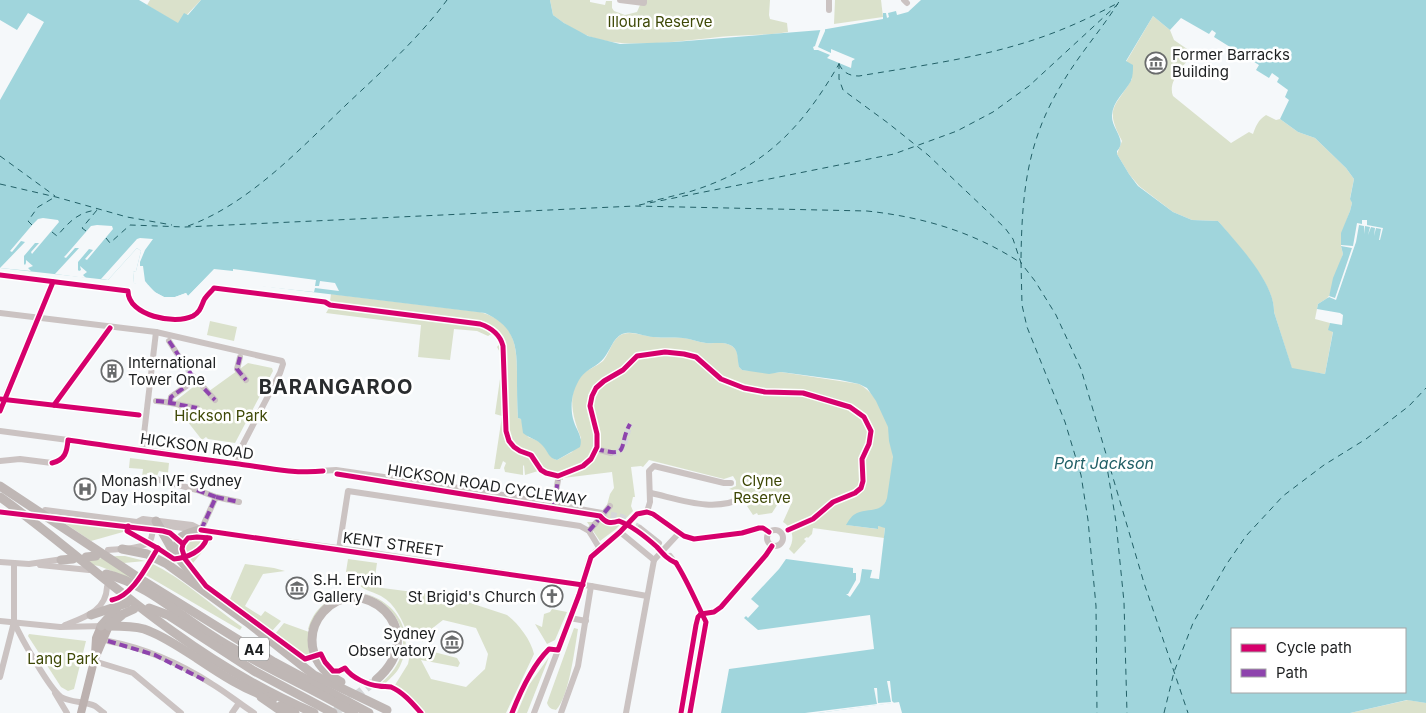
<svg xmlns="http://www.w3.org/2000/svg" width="1426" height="713" viewBox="0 0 1426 713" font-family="Inter,sans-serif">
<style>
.green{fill:#dae1cb}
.water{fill:#a0d5dc;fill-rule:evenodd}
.pier{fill:#f5f8fa}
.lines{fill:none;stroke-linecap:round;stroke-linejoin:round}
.ferry{stroke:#226067;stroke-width:1;stroke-dasharray:6 5;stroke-linecap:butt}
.minor-tunnel{stroke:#d5d7d9;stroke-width:6;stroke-dasharray:6 3;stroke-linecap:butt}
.highway-tunnel{stroke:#d5d7d9;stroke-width:9;stroke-dasharray:9 4.5;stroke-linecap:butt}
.minor{stroke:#cbc3c2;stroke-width:6}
.major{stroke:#bcb1af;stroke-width:8}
.highway{stroke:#bfb7b5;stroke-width:9}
.quiet{stroke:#8e44ad;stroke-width:4;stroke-dasharray:8 4;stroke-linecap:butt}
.cycleway-casing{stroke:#fff;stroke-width:8}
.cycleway{stroke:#d6006c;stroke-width:5}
.labels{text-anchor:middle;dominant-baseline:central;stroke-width:5;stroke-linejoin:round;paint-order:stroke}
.shield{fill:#fff;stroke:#616263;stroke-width:1}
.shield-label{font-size:14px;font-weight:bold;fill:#1d1f20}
.park-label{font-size:15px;fill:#3e4806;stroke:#fff}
.poi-label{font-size:15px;fill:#1d1f20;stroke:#fff;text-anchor:start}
.street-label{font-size:15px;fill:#1d1f20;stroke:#fff}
.water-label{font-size:16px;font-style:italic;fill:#226067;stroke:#fff}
.district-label{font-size:20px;font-weight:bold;letter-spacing:1px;fill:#292c2e;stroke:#fff}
</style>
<rect width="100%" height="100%" fill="#f5f8fa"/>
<g class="green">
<polygon points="150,0 201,0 178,24 147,5"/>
<path d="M550 0H590V2L605 5 606 1H612V8L614 11 625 15 637 12 640 5 646 0H770L769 15 770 19 787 23 788 32C769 35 750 35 731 36 690 39 624 52 586 35 574 30 563 23 553 15Z"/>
<polygon points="835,0 881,0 883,17 834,24"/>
<path d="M1153 16 1170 30 1174 40 1193 53C1185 65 1167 81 1173 96L1231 143 1249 132 1253 134C1256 126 1258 120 1266 115L1276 120 1280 119 1298 132 1315 138 1346 168 1354 179 1350 198 1352 203 1350 211 1342 233 1341 246 1343 254 1329 297 1318 304 1315 319 1330 323 1329 330 1333 331 1325 374 1292 369 1274 312C1275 284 1236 243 1218 221L1192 220 1173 212 1139 186 1129 174 1117 154 1122 141C1104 107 1115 108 1132 79L1126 62Z"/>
<path d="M331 294 480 312C514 321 517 344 517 375 517 389 517 404 518 418L521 419 528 437C532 438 536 440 540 442 547 447 548 458 557 460L572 452 581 438C573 418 566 395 581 376 587 369 596 367 603 361 610 353 612 338 623 334 633 331 643 336 653 337 663 338 673 337 684 338 691 339 698 342 706 343 715 344 724 341 732 346 739 351 738 359 739 367L742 370 775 373 781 372 859 384C883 397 893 434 893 459 893 467 891 475 890 483 889 490 889 499 885 505 879 513 856 521 847 525L877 529 878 526 885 527 884 538 813 528 812 534 808 538 807 537 804 539 806 541 794 554 789 549C795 539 793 528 783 522L792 502 781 499 772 513 758 515 757 513 753 515 747 506 750 503 749 498 741 492 729 489 736 486V481L733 476 724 479 649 460 643 467 641 466 631 467 635 497H633L631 506 633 511 616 529 600 541 587 522H594L607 505 610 494 614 488 612 472 563 478V480L547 477 538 471 525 475 524 465 523 466V475L505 472 504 468 506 463 503 461 500 469H494L502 416 495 414 503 358 497 347 500 343 497 337 493 333 488 336 477 331 454 329 450 360 418 357 421 325 326 313 329 308Z"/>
<polygon points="210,321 237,327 234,341 207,335"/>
<polygon points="248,363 272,368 273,371 235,443 208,439 206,437 202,440 173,403 197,384 205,394"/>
<polygon points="130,458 169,463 168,473 159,471 157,476 147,473 146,477 142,477 143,469 129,468"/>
<polygon points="63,522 123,529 123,532 91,541"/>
<polygon points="195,540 212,540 193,563 187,554 185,547 188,542"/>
<polygon points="117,556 125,556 145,561 124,563 132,579 99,566 75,562"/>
<polygon points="348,559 377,563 375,577 346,572"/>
<path d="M151 563C184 579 212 606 242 627L240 630 144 574Z"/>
<polygon points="245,564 274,568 285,571 263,574 245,606 261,616 265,611 281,621 272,631 230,599"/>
<path d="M359 585 452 597 507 615C518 623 531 640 534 654L506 713H424L416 704 396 687 395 685 408 664 411 649 421 648 420 654 432 657 434 652 457 658 460 663 458 667 421 660 431 679 466 687 485 669 488 654 476 628 443 620 425 634 423 642 415 632 409 636C402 621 396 604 381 596 374 592 365 591 359 585Z"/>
<path d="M350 592C389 592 419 628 400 666 397 673 390 678 385 684L381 683C441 634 365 563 323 606 317 613 313 621 309 630L308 629C314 608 329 597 350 592Z"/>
<polygon points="552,609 567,612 555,640 547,644 535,624 542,627 544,614 550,612"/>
<polygon points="284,623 309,632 308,645 310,656 305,657 275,634"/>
<path d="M574 628 578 629C575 647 569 698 556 710 551 709 549 708 547 703Z"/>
<polygon points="29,634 86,641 74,689 68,691 61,687 28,636"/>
<polygon points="549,657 527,713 517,713 529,685"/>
<polygon points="1408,700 1426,703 1426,713 1350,713"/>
</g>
<path class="water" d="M0 0H139L178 23 184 13 188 15 201 0H550L553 15 564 23 588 36 620 44 674 42 821 30 883 19V13H886L887 18 889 17 888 13 896 11 897 15 908 12 921 0H1426V703L1407 700 1350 713H902L899 702 818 713H721L729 669 874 649 870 615 758 630 744 618 746 616 748 618 759 606 751 599 779 569 786 559 853 568V573H856V580L848 594H846L850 597 860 582 862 569 872 570 870 578 879 579 885 528 878 526V529L846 525C849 520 852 515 857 513 869 508 883 513 887 498L893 457 889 441 888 427 876 401 867 388 859 384 840 380 781 372 769 374 742 370 739 367C737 359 739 351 732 346 724 341 714 344 706 343 698 342 691 339 683 338 673 337 663 338 653 337 643 336 632 330 622 334 613 338 610 351 604 358 598 366 587 369 581 377 572 390 569 407 574 422 577 431 583 437 580 447L557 460C548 458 548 451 542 445 537 439 529 438 523 433L521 419 518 418C517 404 517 389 517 375 517 345 515 327 485 313L205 279 188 296 186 293 175 297H164L156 293 148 285 134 283 133 272 136 271 141 251 137 248 108 280 0 268V100L44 22 28 13 17 30 0 20ZM1153 16 1170 30 1181 18 1209 34 1212 30 1216 33 1214 37 1259 65 1256 70 1269 78 1272 73 1279 78 1277 82 1288 90 1285 97 1289 100 1280 119 1298 132 1315 138 1346 168 1354 179 1350 199 1352 203 1350 211 1341 233V246L1343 254 1333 278 1329 297 1318 304 1317 309 1340 313 1343 315 1342 325 1330 323 1328 330 1333 332 1325 374 1292 368 1274 312C1275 283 1237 243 1218 221L1192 220 1173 212 1138 186 1129 174 1117 154V151C1128 140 1111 129 1112 115 1113 101 1125 92 1131 81 1133 76 1133 70 1133 65L1126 61ZM1232 629H1405V692H1232Z"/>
<g class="pier">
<polygon points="821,28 825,29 825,31 818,47 831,53 831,49 855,59 852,61 851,68 827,58 830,55 818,50 814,50 813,47 815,46"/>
<polygon points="43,218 58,220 59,222 32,254 31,252 39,243 35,243 24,256 24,264 25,265 26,263 26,260 33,266 28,268 31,271 0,268 25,242 21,241 12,252 10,251 33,224 38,219"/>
<polygon points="1362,220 1367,220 1367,225 1383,228 1380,240 1379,240 1381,229 1376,228 1374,236 1375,228 1371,227 1368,235 1370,227 1365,226 1364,234 1364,226 1359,225 1356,242 1336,300 1329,297 1327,298 1329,296 1335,298 1352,248 1341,246 1341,245 1353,246 1357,223 1362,224"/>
<polygon points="97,225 112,226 113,229 87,260 85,259 93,250 89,249 78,262 78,270 79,271 81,270 80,266 87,272 83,275 86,278 55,274 79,248 75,248 66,258 64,257 66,255 91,226"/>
<polygon points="140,238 153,239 145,250 140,262 140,266 143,266 145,281 153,291 164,297 175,297 186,293 188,296 214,269 233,271 233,269 316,280 315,286 319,286 320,281 335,283 339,291 315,288 314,292 257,286 257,288 220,282 206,281 189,298 185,296 175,300 163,299 155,295 146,288 134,283 133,272 136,271 141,251 137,248 108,280 101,279 137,239"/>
<polygon points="887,681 890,681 892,701 894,703 818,713 805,713 877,704 874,688 877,688 878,703 891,702"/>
</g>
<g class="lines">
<g class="ferry">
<polyline points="839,63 839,79 843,90 888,123 928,155 1005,228 1013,239 1021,263 1035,281 1056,315 1081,369 1144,583 1188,713"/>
<path d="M839 64C843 73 850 76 859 76 912 67 966 60 1017 45 1052 35 1084 21 1116 4"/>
<polyline points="0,156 55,196"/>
<polyline points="0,184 56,197 127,217 172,225"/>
<path d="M647 202C662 199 677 195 692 191 764 168 802 128 839 64"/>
<polyline points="639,205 894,154 957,131 993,112 1029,86 1118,4"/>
<polyline points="32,225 28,221 38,207 55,197"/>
<path d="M188 226C249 204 301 148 347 104 382 71 418 39 447 0"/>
<polyline points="86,231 82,228 97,210"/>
<path d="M52 232 57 236C69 222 78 212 97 210"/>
<path d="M106 238 110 243 130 225 185 227 635 206 867 211C923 217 974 232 1021 263"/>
<path d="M1021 258C1022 192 1027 140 1063 82 1080 53 1103 28 1120 0"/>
<polyline points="1021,262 1022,305 1027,327 1065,422 1081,475 1088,520 1096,606 1097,713"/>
<polyline points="1106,461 1116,522 1124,602 1127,713"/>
<polyline points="1164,713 1174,672 1193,623 1226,565 1246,536 1283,496 1324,465 1366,439 1409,406 1426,388"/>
</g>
<g class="minor-tunnel">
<polyline points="176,352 193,377"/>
<polyline points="611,453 618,453 624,444 630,424"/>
<polyline points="602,513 622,517 640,528"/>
</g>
<polyline class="highway-tunnel" points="334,713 376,680"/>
<g class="minor">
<polyline points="620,0 644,3 644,0"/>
<polyline points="904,0 907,3"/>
<polyline points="829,10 829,0"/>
<polyline points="0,313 156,332 282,361 283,364 280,373 240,450 237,464"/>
<polyline points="169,341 176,352"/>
<polyline points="240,357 237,369 246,380"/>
<polyline points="194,377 215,400"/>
<polyline points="0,399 139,415"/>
<polyline points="4,399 53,282"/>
<path d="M156 401C171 402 183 406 197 408"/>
<polyline points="170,402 171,397 196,379"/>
<polyline points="54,405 110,328"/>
<polyline points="0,431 166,453 193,459 303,472 336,470 486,492 602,513"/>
<polyline points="596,449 611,453"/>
<polyline points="142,451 156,332"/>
<path d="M0 461 20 459 52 463C65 460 67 452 68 440"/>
<polyline points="152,478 197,490 216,497 201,530"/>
<path d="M651 493C682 500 714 513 745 497"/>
<polyline points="216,497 239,502"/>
<polyline points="554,504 558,480"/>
<polyline points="45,510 353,550 591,586 647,596"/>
<polyline points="647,512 650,502 649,471 654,466 724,483 731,483"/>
<polyline points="139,521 143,519 192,525 200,529"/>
<polyline points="640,528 659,543"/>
<circle cx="775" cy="538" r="8"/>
<polyline points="589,531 610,506"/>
<polyline points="620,532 654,560"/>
<polyline points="339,549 348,491 580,526 589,531 600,549"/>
<path d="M108 550C117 549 145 549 150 541 153 536 153 527 153 522"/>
<path d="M670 556C686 576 695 599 706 622L702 648"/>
<polyline points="654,560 680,532"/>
<polyline points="0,562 29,564 63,559"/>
<polyline points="40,565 89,570"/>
<polyline points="701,614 714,612 721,607 766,555 772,546"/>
<polyline points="570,618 586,621"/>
<polyline points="0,621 60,627 105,626"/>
<path d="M14 622C21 638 49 688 61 697 71 703 85 701 95 706 98 708 101 711 104 713"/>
<path d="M65 625C85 617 106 611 107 587"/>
<path d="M108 641C144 648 181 664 212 684 227 693 240 704 254 713"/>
<polyline points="692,647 697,620 701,614"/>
<polyline points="94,661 133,673 181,713"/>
<path d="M345 668C352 678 368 685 379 686 383 687 387 686 391 687 403 692 413 704 421 713"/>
<polyline points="0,677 14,622 14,563"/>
<polyline points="55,693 67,713"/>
<polyline points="232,713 239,703"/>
<path d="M512 713C521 690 532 666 549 649L558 650"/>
<polyline points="534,713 579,595 589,560 595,552 620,532 634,516 641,513 650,513 684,536 694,539 742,533 759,528 763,528 769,532"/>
<polyline points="561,713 578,666 591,586"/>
<polyline points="626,713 654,560"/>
<polyline points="681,713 690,658"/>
<polyline points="690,713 700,658"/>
</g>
<g class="major">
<polyline points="95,654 96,638 101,626"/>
<polyline points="81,713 94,661 109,626"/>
</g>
<g class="highway">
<polyline points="0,486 142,580 274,662 369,713"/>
<path d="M0 497C59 539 113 589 172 631 216 663 263 691 314 713"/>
<polyline points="156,521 173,551 198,582"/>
<polyline points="122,549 147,554 167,564 247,622 314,675 387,710"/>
<path d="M178 555C174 536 183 535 199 530"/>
<polyline points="86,557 96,556"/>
<polyline points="61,560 73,559"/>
<path d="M106 574C148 584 182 618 219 640 263 667 310 687 354 713"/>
<polyline points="149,608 168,615 254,671 333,713"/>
<polyline points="91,615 127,603"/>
<polyline points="101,626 117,608"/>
<path d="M109 626C121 626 133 626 144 629 162 635 179 647 195 657 219 673 244 690 273 699"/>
<polyline points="109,626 123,614 134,609"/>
<path d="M341 682C324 673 312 660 312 640 312 630 316 620 323 612 360 569 434 630 376 680"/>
<polyline points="261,697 284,713"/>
<polyline points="280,706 295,713"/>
</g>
<g class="quiet">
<polyline points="169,341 193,377 215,400"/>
<polyline points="240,357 237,369 246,380"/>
<path d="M156 401C171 402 183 406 197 408"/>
<polyline points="170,402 171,397 196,379"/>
<path d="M596 449C632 458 617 447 630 424"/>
<polyline points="197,490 216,497 201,530"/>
<polyline points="216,497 239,502"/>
<polyline points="554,504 558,480"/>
<polyline points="589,531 610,506"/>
<polyline points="108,641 155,655 204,680"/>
</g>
<g class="cycleway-casing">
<g id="cycleway">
<path d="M0 275 128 291C128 316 175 325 193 316 200 312 201 307 204 300 206 296 211 292 214 288L325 302 330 305 480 324C492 328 500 334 503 346L506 431 509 441 514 447 520 451 531 455 541 470 546 473 558 476 583 466 591 459 597 447V434L590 406 592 396 596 388 604 381 623 370 637 356 665 352 684 354 696 357 721 379 744 388 765 392 803 393 850 407 864 417 871 431 869 444 862 459 863 481 861 488 855 493 833 502 813 519 788 530"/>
<polyline points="0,399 139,415"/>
<polyline points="54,405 110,328"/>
<polyline points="0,411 53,282"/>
<path d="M52 463C65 460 67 452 68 440 125 448 182 457 239 464 267 468 295 474 323 471"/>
<path d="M337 474 600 516C606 523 610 524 619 521 632 526 647 538 657 547 663 554 667 559 676 563"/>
<polyline points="0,512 163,531 170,533 183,544"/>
<path d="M128 526 127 531 159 549 174 559C187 558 203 551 207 538"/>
<polyline points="201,530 583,585"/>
<path d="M210 538 197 537 188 538 183 544 182 549 185 559 206 586 305 659 321 654 325 662 333 671H339L345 668C352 678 368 685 379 686 383 687 387 686 391 687 403 692 413 704 421 713"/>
<path d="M676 563C688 582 696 602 706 622L690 713"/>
<path d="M112 600C133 596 147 565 158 548"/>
<polyline points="701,614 714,612 721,607 766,555 772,546"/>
<path d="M512 713C521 690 532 666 549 649L558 650 579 595 591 557 620 532 637 514 647 512 653 514 684 536 694 539 742 533 759 528H763L769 532"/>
<polyline points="681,713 696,625 698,617 701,614"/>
</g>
</g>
<use href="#cycleway" class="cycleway"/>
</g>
<defs>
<g id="museum-ring" transform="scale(1.125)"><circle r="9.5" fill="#fff" stroke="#696b6c" stroke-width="1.5"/><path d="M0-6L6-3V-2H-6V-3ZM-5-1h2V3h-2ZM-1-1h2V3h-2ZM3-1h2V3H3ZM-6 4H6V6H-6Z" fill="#696b6c"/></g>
<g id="building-ring" transform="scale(1.125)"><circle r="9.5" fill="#fff" stroke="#696b6c" stroke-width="1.5"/><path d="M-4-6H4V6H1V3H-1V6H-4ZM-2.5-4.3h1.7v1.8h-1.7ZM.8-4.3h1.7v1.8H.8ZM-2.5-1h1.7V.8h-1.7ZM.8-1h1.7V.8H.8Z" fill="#696b6c"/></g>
<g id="hospital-ring" transform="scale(1.125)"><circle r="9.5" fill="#fff" stroke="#696b6c" stroke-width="1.5"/><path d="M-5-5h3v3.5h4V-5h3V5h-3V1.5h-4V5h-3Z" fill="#696b6c"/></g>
<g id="church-ring" transform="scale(1.125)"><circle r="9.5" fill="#fff" stroke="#696b6c" stroke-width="1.5"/><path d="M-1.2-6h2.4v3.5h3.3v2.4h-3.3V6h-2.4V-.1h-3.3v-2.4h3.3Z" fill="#696b6c"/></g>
</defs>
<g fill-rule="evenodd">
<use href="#museum-ring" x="1156" y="63"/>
<use href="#building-ring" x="112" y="371"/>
<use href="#hospital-ring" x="85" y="489"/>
<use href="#museum-ring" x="297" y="588"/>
<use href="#church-ring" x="552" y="596"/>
<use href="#museum-ring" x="452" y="642"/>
</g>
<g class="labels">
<rect class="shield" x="239" y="637.5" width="30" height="23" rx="4"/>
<g class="shield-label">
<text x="254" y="649">A4</text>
</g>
<g class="park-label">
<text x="660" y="21">Illoura Reserve</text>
<text x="221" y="415">Hickson Park</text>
<text x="762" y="480">Clyne<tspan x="762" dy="17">Reserve</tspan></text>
<text x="63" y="658">Lang Park</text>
</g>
<g class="poi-label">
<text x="1172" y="54">Former Barracks<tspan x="1172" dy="17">Building</tspan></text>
<text x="128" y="362">International<tspan x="128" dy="17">Tower One</tspan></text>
<text x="101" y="480">Monash IVF Sydney<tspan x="101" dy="17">Day Hospital</tspan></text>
<text x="313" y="579">S.H. Ervin<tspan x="313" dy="17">Gallery</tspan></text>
<text x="536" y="596" text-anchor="end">St Brigid's Church</text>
<text x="436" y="633" text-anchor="end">Sydney<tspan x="436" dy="17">Observatory</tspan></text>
</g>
<g class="street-label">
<text transform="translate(197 446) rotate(8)">HICKSON ROAD</text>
<text transform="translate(487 485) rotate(9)">HICKSON ROAD CYCLEWAY</text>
<text transform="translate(393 544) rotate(8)">KENT STREET</text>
</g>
<g class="water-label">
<text x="1104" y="463">Port Jackson</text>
</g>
<g class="district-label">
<text x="336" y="387">BARANGAROO</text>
</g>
</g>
<rect x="1231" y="628" width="175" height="65" fill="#ffffff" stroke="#a5a5a6"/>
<rect x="1241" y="644" width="25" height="8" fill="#d6006c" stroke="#a5a5a6"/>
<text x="1276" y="653" font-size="15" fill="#1d1f20">Cycle path</text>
<rect x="1241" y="669" width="25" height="8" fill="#8e44ad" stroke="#a5a5a6"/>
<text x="1276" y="678" font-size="15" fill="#1d1f20">Path</text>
</svg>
